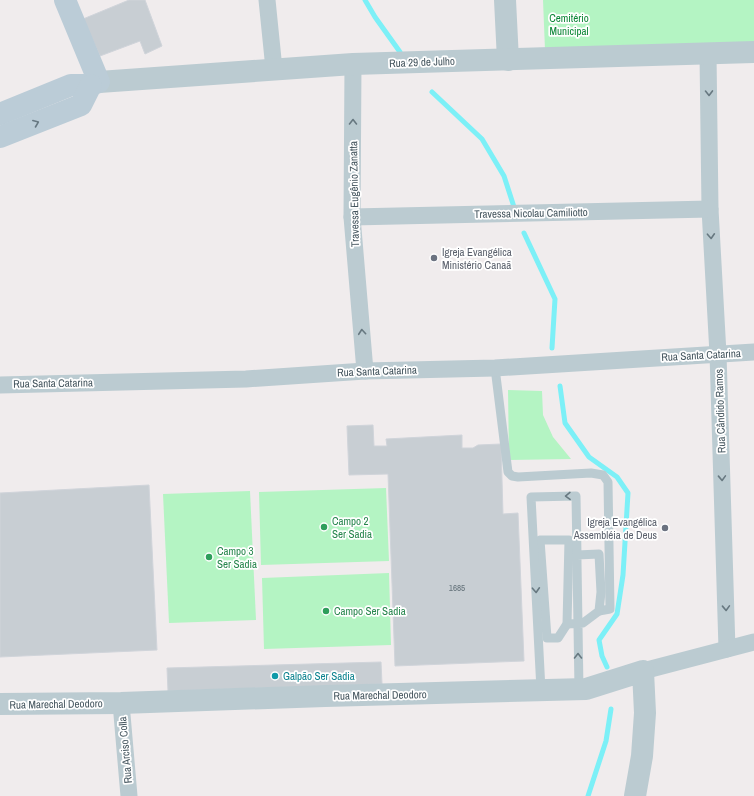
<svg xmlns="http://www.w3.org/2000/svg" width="754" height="796" viewBox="0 0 754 796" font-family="'Archivo Narrow',sans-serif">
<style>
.green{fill:#b4f4c3}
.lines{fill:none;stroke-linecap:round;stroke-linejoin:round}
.stream{stroke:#7cf0f7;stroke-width:5}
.building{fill:#c8ced3;stroke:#d0d4da}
.service{stroke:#bbcbd1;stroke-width:9}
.minor{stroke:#bbcbd1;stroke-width:17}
.tertiary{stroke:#bbcbd1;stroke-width:22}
.secondary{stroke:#bbccd7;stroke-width:22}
.oneway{stroke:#677880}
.oneway2{stroke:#677882}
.worship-dot{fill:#6b7280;stroke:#fff;stroke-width:1.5}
.leisure-dot{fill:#2e9e5b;stroke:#fff;stroke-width:1.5}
.culture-dot{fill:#0f9aa8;stroke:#fff;stroke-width:1.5}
.labels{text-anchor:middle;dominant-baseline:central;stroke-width:3.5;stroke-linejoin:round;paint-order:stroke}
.number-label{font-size:9px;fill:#64727a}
.park-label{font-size:11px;fill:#0b8636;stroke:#fff}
.street-label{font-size:11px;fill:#43545d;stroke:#fff}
.worship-label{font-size:11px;fill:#5b616d;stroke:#fff;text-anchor:start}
.leisure-label{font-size:11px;fill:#27864d;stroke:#fff;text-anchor:start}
.culture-label{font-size:11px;fill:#0d838f;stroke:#fff;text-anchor:start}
</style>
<rect width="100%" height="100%" fill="#f0eced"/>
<g class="green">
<polygon points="543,0 754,0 754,43 545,50"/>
<polygon points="508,390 542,391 543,415 553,437 571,459 509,460"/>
<polygon points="386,488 389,561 261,565 259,492"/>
<polygon points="250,491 256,620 169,623 163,494"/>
<polygon points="389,573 391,645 264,649 262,578"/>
</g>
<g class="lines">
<g class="stream">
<polyline points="365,0 375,17 400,52"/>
<polyline points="432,92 482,139 504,176 514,207"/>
<polyline points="524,233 555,299 552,348"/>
<polyline points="560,386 565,423 589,457 617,477 628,493 623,575 617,614 599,640 602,656 607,667"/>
<polyline points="588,796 606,741 611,709"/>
</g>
</g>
<g class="building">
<polygon points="129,0 145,0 162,46 145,54 140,41 100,56 83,19"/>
<polygon points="373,425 374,446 387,446 386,439 462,435 462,448 473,448 478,445 501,444 503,514 518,513 524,661 395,666 388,474 349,475 347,426"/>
<polygon points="149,485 157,650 0,657 0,493"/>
<polygon points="381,662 382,684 168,691 167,668"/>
</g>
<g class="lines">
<g class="service">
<polyline points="495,368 508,472 512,476 518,477 591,473 603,475 608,482 610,609 599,611"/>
<polygon points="540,540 569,540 567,624 558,638 547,638"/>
<polyline points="567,624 583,623 599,611 601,592 599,554 577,555 577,563 579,689"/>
<polyline points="541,690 531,497 576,496 577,555"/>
</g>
<g class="minor">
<polyline points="267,0 274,69"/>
<polyline points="708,54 710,209 718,354 727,649"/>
<polyline points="353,64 352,217 365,371"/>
<polyline points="352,217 710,209"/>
<polyline points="0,385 246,379 365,371 495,368 754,352"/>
<polyline points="643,671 754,642"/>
<polyline points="121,703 129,796"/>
</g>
<g class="tertiary">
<polyline points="505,0 508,60"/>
<polyline points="99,82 353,64 754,52"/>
<polyline points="0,704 121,703 325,696 586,689 643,671 645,713 642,756 635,796"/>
</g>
<g class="secondary">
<polyline points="0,114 71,85 91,85 99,82 65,0"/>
<polyline points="0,137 81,105 91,85"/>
</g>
</g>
<defs><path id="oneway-chevron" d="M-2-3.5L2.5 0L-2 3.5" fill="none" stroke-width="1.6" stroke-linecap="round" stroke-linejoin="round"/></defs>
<g class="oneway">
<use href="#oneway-chevron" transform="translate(709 93) rotate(89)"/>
<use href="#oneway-chevron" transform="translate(353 122) rotate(-90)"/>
<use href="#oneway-chevron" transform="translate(711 236) rotate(87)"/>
<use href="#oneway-chevron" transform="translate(362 332) rotate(-95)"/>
<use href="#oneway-chevron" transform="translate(722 478) rotate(88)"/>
<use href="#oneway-chevron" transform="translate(568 496) rotate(179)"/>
<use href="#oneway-chevron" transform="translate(536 590) rotate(87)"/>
<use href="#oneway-chevron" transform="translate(726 608) rotate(88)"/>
<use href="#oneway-chevron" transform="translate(578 656) rotate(-90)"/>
</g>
<use class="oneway2" href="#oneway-chevron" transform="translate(36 123) rotate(-22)"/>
<g class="worship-dot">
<circle cx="434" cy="258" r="4"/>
<circle cx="665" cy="528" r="4"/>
</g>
<g class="leisure-dot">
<circle cx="324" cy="527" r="4"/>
<circle cx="209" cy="557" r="4"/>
<circle cx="326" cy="611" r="4"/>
</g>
<circle class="culture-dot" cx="275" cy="676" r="4"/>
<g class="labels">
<g class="number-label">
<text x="457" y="588">1685</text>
</g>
<g class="park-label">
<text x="569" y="18">Cemitério<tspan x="569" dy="13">Municipal</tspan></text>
</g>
<g class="street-label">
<text transform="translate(422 62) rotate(-2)">Rua 29 de Julho</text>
<text transform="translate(354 194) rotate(-91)">Travessa Eugênio Zanatta</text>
<text transform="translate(531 213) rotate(-1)">Travessa Nicolau Camiliotto</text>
<text transform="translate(701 355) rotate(-3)">Rua Santa Catarina</text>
<text transform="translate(377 371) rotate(-2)">Rua Santa Catarina</text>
<text transform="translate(53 383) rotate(-1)">Rua Santa Catarina</text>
<text transform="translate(720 411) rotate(-92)">Rua Cândido Ramos</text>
<text transform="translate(380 695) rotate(-1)">Rua Marechal Deodoro</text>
<text transform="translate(56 704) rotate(-1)">Rua Marechal Deodoro</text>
<text transform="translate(125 750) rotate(-95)">Rua Arciso Colla</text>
</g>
<g class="worship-label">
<text x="442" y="252">Igreja Evangélica<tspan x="442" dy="13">Ministério Canaã</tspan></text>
<text x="657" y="522" text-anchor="end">Igreja Evangélica<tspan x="657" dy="13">Assembléia de Deus</tspan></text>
</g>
<g class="leisure-label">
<text x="332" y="521">Campo 2<tspan x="332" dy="13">Ser Sadia</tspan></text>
<text x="217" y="551">Campo 3<tspan x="217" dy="13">Ser Sadia</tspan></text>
<text x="334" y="611">Campo Ser Sadia</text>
</g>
<g class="culture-label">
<text x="283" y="676">Galpão Ser Sadia</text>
</g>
</g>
</svg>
